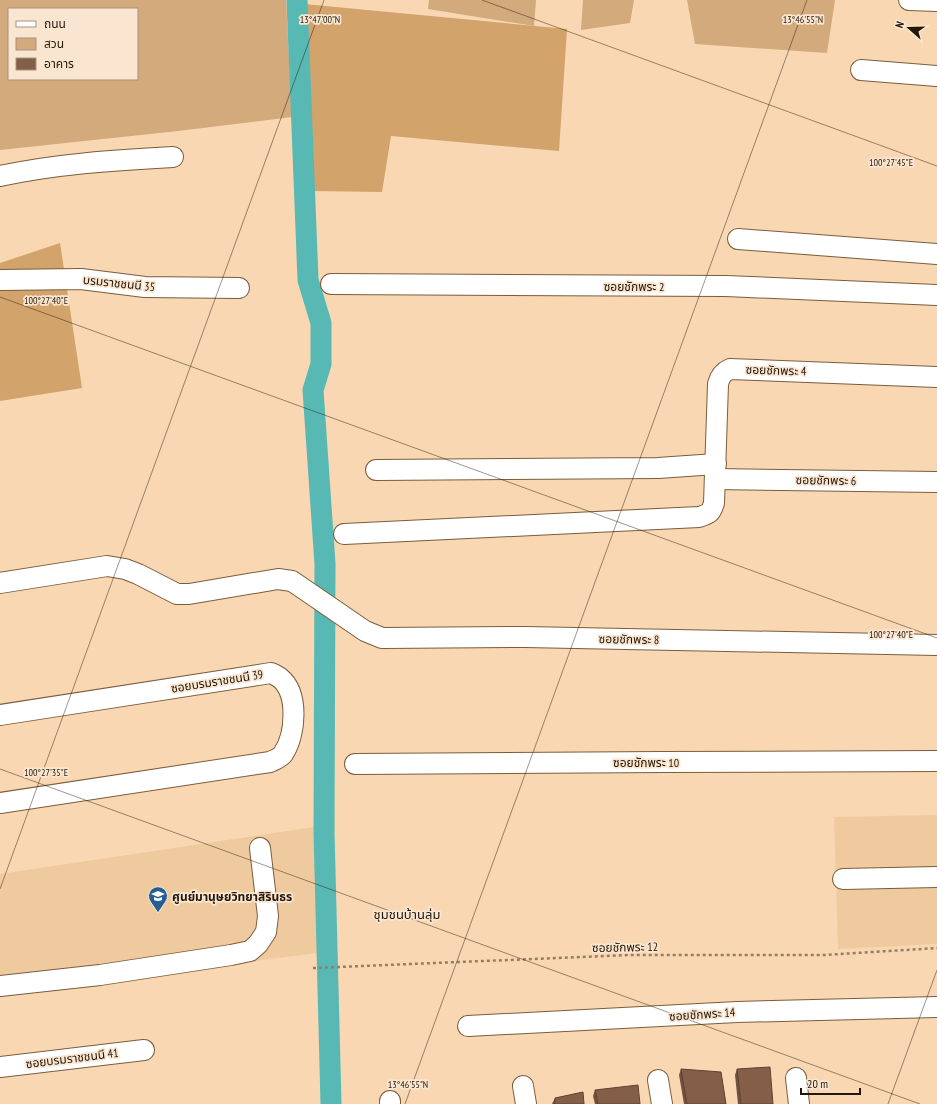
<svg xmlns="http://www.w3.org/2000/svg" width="937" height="1104" viewBox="0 0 937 1104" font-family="'PT Sans Narrow','Noto Sans Thai',sans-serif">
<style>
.built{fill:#f0ca9f}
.green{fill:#d2aa7c;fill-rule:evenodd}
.forest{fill:#d2a36b}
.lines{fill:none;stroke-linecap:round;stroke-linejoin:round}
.canal{stroke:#58b9b4;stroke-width:21}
.minor-casing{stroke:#7a5d3c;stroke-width:22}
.path{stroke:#957e64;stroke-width:2.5;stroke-dasharray:3 3;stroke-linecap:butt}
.minor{stroke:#fff;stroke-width:20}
.wall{fill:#72513e}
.building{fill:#855e48;stroke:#5d4232}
.ticks{fill:none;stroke:#231709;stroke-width:1;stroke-opacity:0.45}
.labels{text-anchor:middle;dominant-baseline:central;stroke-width:3.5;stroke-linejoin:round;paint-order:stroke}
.street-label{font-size:12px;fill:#231709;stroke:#fae6d0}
.poi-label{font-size:12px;font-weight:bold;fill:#231709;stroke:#fae6d0;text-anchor:start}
.neighbourhood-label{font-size:13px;fill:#231709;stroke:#fae6d0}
.ticks-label{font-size:10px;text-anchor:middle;fill:#231709;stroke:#fae6d0;stroke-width:3.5;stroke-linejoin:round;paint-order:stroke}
</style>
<rect width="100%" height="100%" fill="#f8d7b2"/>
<g class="built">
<polygon points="937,815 937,944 838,949 834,817"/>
<polygon points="314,827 318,953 0,993 0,874"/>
</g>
<g class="green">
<path d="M0 0H286L292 117 178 131 0 150ZM9 9H137V79H9Z"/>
<polygon points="429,0 536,0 534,26 428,9"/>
<polygon points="583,0 634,0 630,23 581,30"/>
<polygon points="687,0 835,0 827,53 695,44"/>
</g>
<g class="forest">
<polygon points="304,4 567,29 559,151 391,136 382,192 312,191"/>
<polygon points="60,243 82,388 0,401 0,263"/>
</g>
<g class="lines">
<polyline class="canal" points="297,0 308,280 321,323 321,364 313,390 325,564 324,832 331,1104"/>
<g class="minor-casing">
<g id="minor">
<polyline points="909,0 937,1"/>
<polyline points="861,70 937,76"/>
<path d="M0 176C57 164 115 160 173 157"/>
<polyline points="738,239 937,254"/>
<polyline points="0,280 81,279 145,287 239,288"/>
<polyline points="331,284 726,286 937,295"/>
<polyline points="376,470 658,468 716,464"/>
<polyline points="715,479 937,482"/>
<path d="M344 534 699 517C709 514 711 513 714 503L718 384C720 376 723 372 730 369L937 377"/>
<polyline points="0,583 107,566 125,569 138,574 177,594 189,594 278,579 292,581 365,631 382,638 525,637 937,645"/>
<path d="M0 715 271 673C274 674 277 676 280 678 299 693 296 735 283 754 280 758 274 760 270 762L0 803"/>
<polyline points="355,764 663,762 937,761"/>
<polyline points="843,879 937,877"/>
<polyline points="0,986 100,975 231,955 250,951 258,944 266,932 268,916 260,848"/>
<polyline points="468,1026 737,1012 937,1007"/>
<polyline points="0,1067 144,1050"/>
<polyline points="796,1078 799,1104"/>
<polyline points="658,1080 662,1104"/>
<polyline points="523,1086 526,1104"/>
<polyline points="390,1101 390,1104"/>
</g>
</g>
<polyline class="path" points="313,968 630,955 824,955 937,948"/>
<use href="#minor" class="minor"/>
</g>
<g class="wall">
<polygon points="681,1069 726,1104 684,1104 679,1075"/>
<polygon points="737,1069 773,1104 738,1104 735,1075"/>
<polygon points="595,1090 640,1104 595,1104 593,1096"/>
<polygon points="555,1098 584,1104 552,1104"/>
</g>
<g class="building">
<polygon points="770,1067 773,1104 741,1104 737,1069"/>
<polygon points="681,1069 721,1072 726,1104 687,1104"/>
<polygon points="638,1085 640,1104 598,1104 595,1090"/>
<polygon points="583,1092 584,1104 555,1104 555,1098"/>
</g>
<path class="ticks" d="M482 0 937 166M0 297 937 638M0 769 920 1104M0 889 324 0M405 1104 807 0M888 1104 937 970"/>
<defs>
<g id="university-pin" transform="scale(1)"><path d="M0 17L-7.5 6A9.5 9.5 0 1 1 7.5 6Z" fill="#245e96" stroke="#fae6d0"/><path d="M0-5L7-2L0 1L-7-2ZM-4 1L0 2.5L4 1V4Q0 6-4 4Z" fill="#fff"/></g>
</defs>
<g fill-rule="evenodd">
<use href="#university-pin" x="158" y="896"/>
</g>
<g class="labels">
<g class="street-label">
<text transform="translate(119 283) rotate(6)">บรมราชชนนี 35</text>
<text x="634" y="286">ซอยชักพระ 2</text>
<text transform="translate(776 370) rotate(2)">ซอยชักพระ 4</text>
<text transform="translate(826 480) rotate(1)">ซอยชักพระ 6</text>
<text transform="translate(629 639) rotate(1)">ซอยชักพระ 8</text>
<text transform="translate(217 681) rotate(-9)">ซอยบรมราชชนนี 39</text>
<text x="646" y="762">ซอยชักพระ 10</text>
<text transform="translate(625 947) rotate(-1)">ซอยชักพระ 12</text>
<text transform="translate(702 1014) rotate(-4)">ซอยชักพระ 14</text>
<text transform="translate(72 1058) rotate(-7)">ซอยบรมราชชนนี 41</text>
</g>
<g class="poi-label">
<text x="172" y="896">ศูนย์มานุษยวิทยาสิรินธร</text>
</g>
<g class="neighbourhood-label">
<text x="407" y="914">ชุมชนบ้านลุ่ม</text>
</g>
</g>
<g class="ticks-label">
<text x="320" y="23">13°47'00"N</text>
<text x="803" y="23">13°46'55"N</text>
<text x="891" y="166">100°27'45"E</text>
<text x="46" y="304">100°27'40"E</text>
<text x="891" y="638">100°27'40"E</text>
<text x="46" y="776">100°27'35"E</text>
<text x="408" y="1088">13°46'55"N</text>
</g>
<rect x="8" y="8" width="130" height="72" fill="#fae6d0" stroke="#a49380"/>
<rect x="16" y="21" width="20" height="6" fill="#ffffff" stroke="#a49380"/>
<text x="44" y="28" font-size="12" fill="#231709">ถนน</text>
<rect x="16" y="38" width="20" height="12" fill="#d2aa7c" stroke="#a49380"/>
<text x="44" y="48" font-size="12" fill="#231709">สวน</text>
<rect x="16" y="58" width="20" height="12" fill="#855e48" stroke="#a49380"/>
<text x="44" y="68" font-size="12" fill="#231709">อาคาร</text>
<g transform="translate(909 28) rotate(290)" stroke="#fae6d0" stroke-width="3" paint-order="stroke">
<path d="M0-3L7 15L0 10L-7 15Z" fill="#231709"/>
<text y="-6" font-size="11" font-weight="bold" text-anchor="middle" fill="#231709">N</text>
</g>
<path d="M801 1088v6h59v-6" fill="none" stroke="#231709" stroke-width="2"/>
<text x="807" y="1088" font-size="12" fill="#231709" stroke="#fae6d0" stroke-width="3" paint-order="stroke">20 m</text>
</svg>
